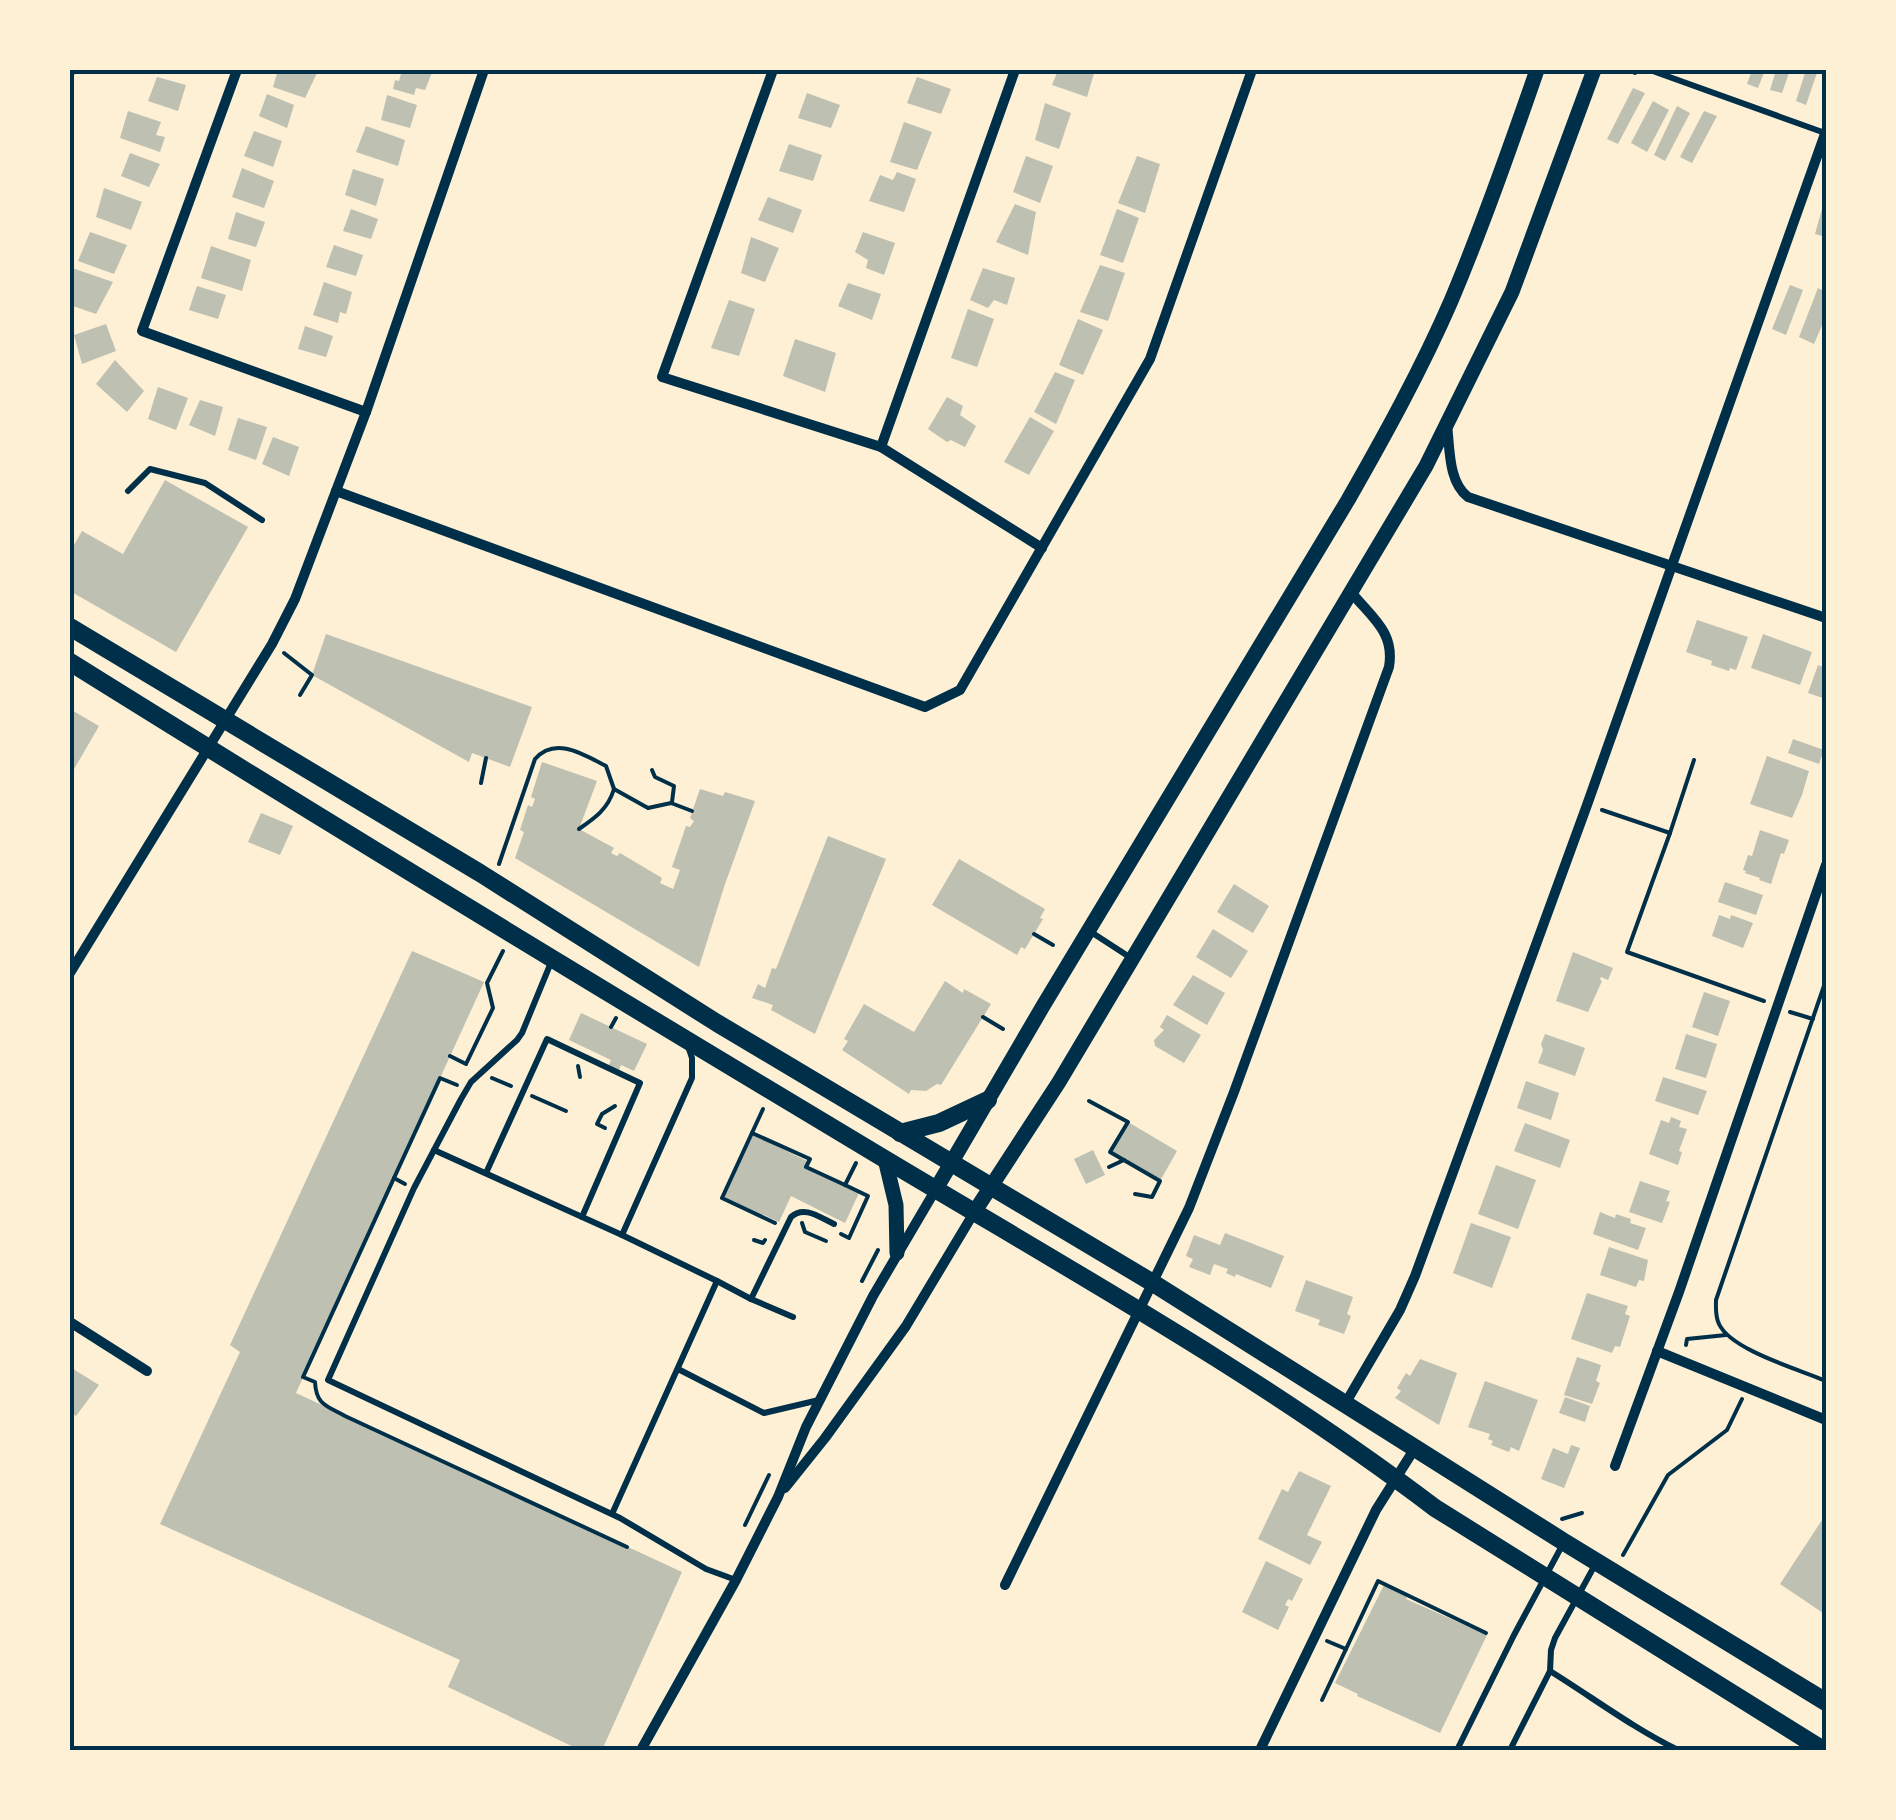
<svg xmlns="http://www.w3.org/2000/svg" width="1896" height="1820" viewBox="0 0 1896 1820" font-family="Figtree,sans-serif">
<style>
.building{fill:#bec0b2}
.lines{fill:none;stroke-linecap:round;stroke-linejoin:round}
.path{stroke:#003049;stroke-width:4}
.service{stroke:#003049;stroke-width:6}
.minor{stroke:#003049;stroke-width:10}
.tertiary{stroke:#003049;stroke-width:15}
.secondary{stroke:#003049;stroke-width:18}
.neatline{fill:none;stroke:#003049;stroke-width:4}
</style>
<rect width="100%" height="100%" fill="#fdf0d5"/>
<g class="building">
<polygon points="278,70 310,70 317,73 305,98 273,87"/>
<polygon points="402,70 433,70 425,90 416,88 414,95 393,89 395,80 399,81"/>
<polygon points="1058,70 1095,70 1087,97 1052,85"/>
<polygon points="1752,70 1765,70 1758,88 1747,84"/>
<polygon points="1776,70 1790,70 1782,93 1770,90"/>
<polygon points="1806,70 1818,70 1806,105 1796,101"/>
<polygon points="157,77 186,85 178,111 148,101"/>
<polygon points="917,77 951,89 941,114 907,103"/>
<polygon points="1633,88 1645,93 1618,144 1607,139"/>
<polygon points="807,93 840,105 831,128 798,118"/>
<polygon points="267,94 294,105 287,128 259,116"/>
<polygon points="387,95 417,105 410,128 381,120"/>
<polygon points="1653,101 1669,110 1647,152 1631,143"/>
<polygon points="1045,103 1071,113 1059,149 1035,140"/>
<polygon points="1677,106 1690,113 1665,161 1654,155"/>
<polygon points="128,111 161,122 156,135 165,137 160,152 120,138"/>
<polygon points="1704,111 1717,116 1692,163 1680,157"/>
<polygon points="904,122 932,132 917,170 890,162"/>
<polygon points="366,126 405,140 398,166 356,152"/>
<polygon points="254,131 282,141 273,167 244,156"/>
<polygon points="789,144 822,155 813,181 779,171"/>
<polygon points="130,153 160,164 149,187 121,176"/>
<polygon points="1026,156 1053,166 1040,203 1013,192"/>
<polygon points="1137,156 1160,164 1145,213 1118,203"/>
<polygon points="242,168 274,181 264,208 232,197"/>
<polygon points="353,169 384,179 376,206 345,195"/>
<polygon points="897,172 916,179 904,212 869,201 880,175 893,180"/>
<polygon points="104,188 142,202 131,230 96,217"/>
<polygon points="768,197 802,210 793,233 758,220"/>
<polygon points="1015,204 1036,212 1028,255 996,242"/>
<polygon points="351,209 378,219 371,239 343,231"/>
<polygon points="1117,209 1139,218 1123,263 1100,255"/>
<polygon points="1822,209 1826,210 1826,237 1815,234"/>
<polygon points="236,212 265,222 256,247 228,239"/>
<polygon points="90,232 127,245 114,274 78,261"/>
<polygon points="863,232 895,243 884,275 866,268 868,260 855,252"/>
<polygon points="751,237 779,248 765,282 741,273"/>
<polygon points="334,245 363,255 356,276 326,267"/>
<polygon points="211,246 251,260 242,291 201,278"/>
<polygon points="1100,265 1125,273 1108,321 1080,312"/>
<polygon points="72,268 113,282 96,314 70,305"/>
<polygon points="983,268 1015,278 1007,305 994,300 988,308 970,300"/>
<polygon points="324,282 352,292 346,314 340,312 338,323 313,315"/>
<polygon points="848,283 881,294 872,320 838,306"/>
<polygon points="1790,285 1803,290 1786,335 1772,329"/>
<polygon points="197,286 226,295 218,319 189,310"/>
<polygon points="1818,288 1826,292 1826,316 1814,344 1799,337"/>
<polygon points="729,300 755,309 739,356 711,348"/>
<polygon points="968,309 994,319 977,367 951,358"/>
<polygon points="1078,319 1103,330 1083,375 1059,365"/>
<polygon points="106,324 116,351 82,364 74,335"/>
<polygon points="305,326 333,336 326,357 298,349"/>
<polygon points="795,339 836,353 825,392 783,376"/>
<polygon points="115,360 144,391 127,412 96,384"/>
<polygon points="1055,372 1075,380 1056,424 1034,412"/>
<polygon points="158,387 188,398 176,430 148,419"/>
<polygon points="947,397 963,406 960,415 976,426 965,447 951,440 947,442 928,429"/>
<polygon points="200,400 223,407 215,436 189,425"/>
<polygon points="1030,417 1054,431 1029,475 1004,462"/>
<polygon points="238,418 267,427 256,460 228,450"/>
<polygon points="273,437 299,447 289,476 262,464"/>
<polygon points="165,480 248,527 176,652 70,591 70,552 82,531 123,554"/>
<polygon points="1697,620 1748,637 1736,670 1730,668 1729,671 1711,665 1712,661 1686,652"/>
<polygon points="326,634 532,707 510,767 472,753 469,762 312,675"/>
<polygon points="1763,634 1812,652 1800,685 1751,668"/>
<polygon points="1818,665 1826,668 1826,699 1808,693"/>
<polygon points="70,709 99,726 73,771 70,770"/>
<polygon points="1793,739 1824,750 1819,764 1788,753"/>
<polygon points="1767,756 1809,771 1802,795 1792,818 1750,804"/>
<polygon points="542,762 597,781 579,829 614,848 611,853 617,856 620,853 662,878 660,883 673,889 680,870 672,867 686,826 690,827 694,821 690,818 700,789 723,796 725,792 755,801 724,887 699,967 515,858 524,832 520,830 528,805 532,807 535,799 531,797"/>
<polygon points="261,813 293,826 280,855 248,842"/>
<polygon points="1760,830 1789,840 1784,854 1781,853 1771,884 1759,880 1760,878 1745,873 1746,871 1743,870 1748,855 1752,856"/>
<polygon points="828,836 886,859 815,1034 771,1010 773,1005 752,998 758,984 765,988 772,968 776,969"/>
<polygon points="959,859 1045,909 1040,918 1043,919 1025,949 1021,947 1017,955 932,905"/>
<polygon points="1725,882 1763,895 1756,915 1718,902"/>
<polygon points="1234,884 1269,906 1253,933 1217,912"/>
<polygon points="1719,915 1730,919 1731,915 1753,923 1743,948 1712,936"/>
<polygon points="1213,929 1248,951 1231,978 1196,957"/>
<polygon points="412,951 484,982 296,1393 682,1572 602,1750 580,1750 448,1687 460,1660 160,1524 240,1352 230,1345"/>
<polygon points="1573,952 1613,968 1608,980 1601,977 1600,980 1602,981 1588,1012 1556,1001"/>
<polygon points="1193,975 1225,993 1207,1025 1173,1005"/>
<polygon points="945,981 963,993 964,989 991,1004 941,1085 937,1084 926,1091 911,1090 909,1094 842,1050 848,1041 844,1039 864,1004 914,1032"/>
<polygon points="1704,992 1730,1001 1718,1036 1692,1027"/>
<polygon points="581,1013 647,1044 634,1071 621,1065 619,1070 609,1065 611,1060 569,1040"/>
<polygon points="1167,1015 1201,1035 1184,1063 1155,1046 1154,1040 1164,1030 1160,1027"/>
<polygon points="1545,1034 1585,1048 1575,1076 1538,1063 1543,1050 1541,1044"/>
<polygon points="1686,1034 1717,1044 1706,1078 1675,1069"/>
<polygon points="1663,1077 1707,1091 1698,1115 1655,1101"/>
<polygon points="1526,1081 1559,1093 1551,1120 1517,1108"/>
<polygon points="1671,1117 1681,1121 1679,1127 1687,1129 1679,1151 1682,1152 1678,1165 1649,1154 1661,1120 1669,1123"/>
<polygon points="1128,1122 1177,1151 1160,1181 1110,1152"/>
<polygon points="1525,1123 1570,1140 1560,1168 1514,1151"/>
<polygon points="753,1135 807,1161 804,1168 859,1193 845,1223 791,1196 779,1222 724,1197"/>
<polygon points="1093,1150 1105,1175 1086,1184 1074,1159"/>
<polygon points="1496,1165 1536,1180 1518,1229 1478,1214"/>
<polygon points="1640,1181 1670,1191 1666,1201 1670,1202 1662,1223 1629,1212"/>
<polygon points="1600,1212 1615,1218 1616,1214 1631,1219 1630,1223 1646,1228 1638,1250 1593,1234"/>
<polygon points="1471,1223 1511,1237 1492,1288 1453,1273"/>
<polygon points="1225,1233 1284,1256 1271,1288 1236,1274 1235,1277 1226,1273 1228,1269 1214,1264 1210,1275 1189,1267 1193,1259 1186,1256 1194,1235 1220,1245"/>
<polygon points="1609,1247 1648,1260 1644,1281 1639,1280 1636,1287 1600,1275"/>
<polygon points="1306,1280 1353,1297 1347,1314 1351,1316 1344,1334 1318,1325 1320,1320 1295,1311"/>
<polygon points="1587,1293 1628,1306 1625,1314 1630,1316 1620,1347 1615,1346 1612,1353 1571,1339"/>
<polygon points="1577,1357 1601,1365 1596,1381 1600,1383 1592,1404 1564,1395"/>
<polygon points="1420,1359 1457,1373 1439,1425 1395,1398 1401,1391 1397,1388 1406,1373 1410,1376"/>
<polygon points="70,1367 99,1385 76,1416 70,1412"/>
<polygon points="1485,1381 1538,1400 1519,1451 1511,1447 1509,1452 1491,1445 1493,1441 1488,1439 1490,1434 1468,1427"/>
<polygon points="1565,1397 1590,1406 1585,1422 1559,1413"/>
<polygon points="1571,1445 1580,1448 1564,1488 1541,1479 1553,1448 1568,1454"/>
<polygon points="1299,1471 1331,1486 1307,1535 1322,1542 1310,1565 1258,1539 1282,1489 1288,1492"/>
<polygon points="1826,1514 1826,1615 1780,1584"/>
<polygon points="1266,1561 1303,1579 1292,1601 1288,1599 1285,1605 1289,1607 1278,1630 1242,1612"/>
<polygon points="1384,1585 1407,1597 1406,1599 1487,1635 1440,1733 1357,1696 1358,1694 1335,1683"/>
</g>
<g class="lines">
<g class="path">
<polyline points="1627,70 1635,73 1636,70"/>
<polyline points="70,80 74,70"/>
<polyline points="70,548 72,549"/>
<polyline points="284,653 312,675 300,695"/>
<polyline points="652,770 655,777 674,786 672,802"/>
<polyline points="481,783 486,758"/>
<polyline points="1602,810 1670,833 1694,760"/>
<path d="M579 829C595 818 608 809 614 789L648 808 671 803 692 811"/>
<polyline points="1670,833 1627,952 1764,1001"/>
<path d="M499 864 535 759C555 736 583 754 606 766L614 789"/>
<polyline points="1034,934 1053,945"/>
<path d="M1826 980 1716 1300C1716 1308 1715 1316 1719 1324 1731 1350 1798 1369 1826 1381"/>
<polyline points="1790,1012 1813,1019"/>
<polyline points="983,1017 1003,1029"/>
<polyline points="611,1027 616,1018"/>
<polyline points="450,1056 466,1064 493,1008 487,983 503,951"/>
<polyline points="578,1066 580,1077"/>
<polyline points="492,1078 511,1086"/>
<polyline points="532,1096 566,1111"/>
<polyline points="1089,1101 1128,1122 1110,1152 1160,1181 1152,1197 1135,1194"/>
<polyline points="763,1109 722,1198 775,1223"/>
<polyline points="605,1128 597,1124 602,1114 615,1106"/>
<polyline points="752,1133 810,1159 806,1167 845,1185"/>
<polyline points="1109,1167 1124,1160"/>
<path d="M394 1178 303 1377 315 1382C316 1405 327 1406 345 1416L627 1547"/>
<polyline points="405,1184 394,1178 440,1078 457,1085"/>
<polyline points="802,1223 805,1232 826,1241"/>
<polyline points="841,1234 849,1238 868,1196 845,1185 856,1163"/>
<polyline points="754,1240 763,1243 765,1240"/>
<polyline points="862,1281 878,1250"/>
<polyline points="1686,1345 1687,1339 1726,1335"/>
<polyline points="1562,1519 1582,1513"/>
<polyline points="745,1525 769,1475"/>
<polyline points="1623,1555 1668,1475 1727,1430 1742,1399"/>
<polyline points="1327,1641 1346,1649"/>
<polyline points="1322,1700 1378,1581 1486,1633"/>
</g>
<g class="service">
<polyline points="1650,70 1825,133"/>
<polyline points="128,491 150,469 205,483 262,520"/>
<polyline points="1091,932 1131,958"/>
<polyline points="552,960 522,1033 517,1040 471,1082 461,1099 414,1188 328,1380 620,1518 706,1569 736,1580"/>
<polyline points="434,1150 622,1235 717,1281 612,1514"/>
<polyline points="486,1173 547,1039 640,1083 582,1217"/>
<polyline points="622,1235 692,1078 692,1058 688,1046"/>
<path d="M717 1281 751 1299 791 1217C804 1205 819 1217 834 1224"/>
<polyline points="751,1299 793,1317"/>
<polyline points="678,1369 764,1413 819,1400"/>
<polyline points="1550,1671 1551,1650 1555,1638 1596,1563"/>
<polyline points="1457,1750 1514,1635 1564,1542"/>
<path d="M1510 1750 1550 1671C1592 1697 1633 1728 1678 1750"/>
</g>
<g class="minor">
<polyline points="237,70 142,331 366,412"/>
<polyline points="773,70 662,377 881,447 1042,548"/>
<path d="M1447 425C1450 448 1448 482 1468 497L1826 618"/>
<polyline points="881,447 1015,70"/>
<polyline points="336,491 925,707 960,690 1150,359 1252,70"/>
<polyline points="70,973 272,644 295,599 366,412 484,70"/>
<polyline points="70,1322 147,1371"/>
<polyline points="1657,1351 1826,1420"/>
<polyline points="1345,1404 1400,1310 1415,1276 1587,805 1826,131"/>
<polyline points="1615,1466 1679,1292 1826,865"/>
<polyline points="785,1488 825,1438 906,1326 975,1211"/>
<path d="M1005 1585 1189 1208 1234 1092 1389 667C1395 632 1372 618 1351 592"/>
<polyline points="641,1750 736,1580 778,1497 806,1427 873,1296 936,1189"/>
<polyline points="1260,1750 1376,1510 1415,1448"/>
</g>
<g class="tertiary">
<polyline points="885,1159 896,1205 897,1253"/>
<path d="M936 1189 1043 1006 1348 500C1385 435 1421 370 1451 301 1483 225 1510 148 1537 70"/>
<polyline points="975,1211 1059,1082 1426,466 1512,292 1594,70"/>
</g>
<g class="secondary">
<polyline points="70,627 480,873 717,1023 1153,1283 1564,1542 1826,1702"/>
<path d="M70 662C339 830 611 995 883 1158 1070 1270 1261 1376 1435 1508L1823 1750"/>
<polyline points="900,1133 939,1123 988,1100"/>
</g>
</g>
<rect width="1896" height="1820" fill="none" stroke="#fdf0d5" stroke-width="145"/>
<rect x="72" y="72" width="1752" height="1676" class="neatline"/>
</svg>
